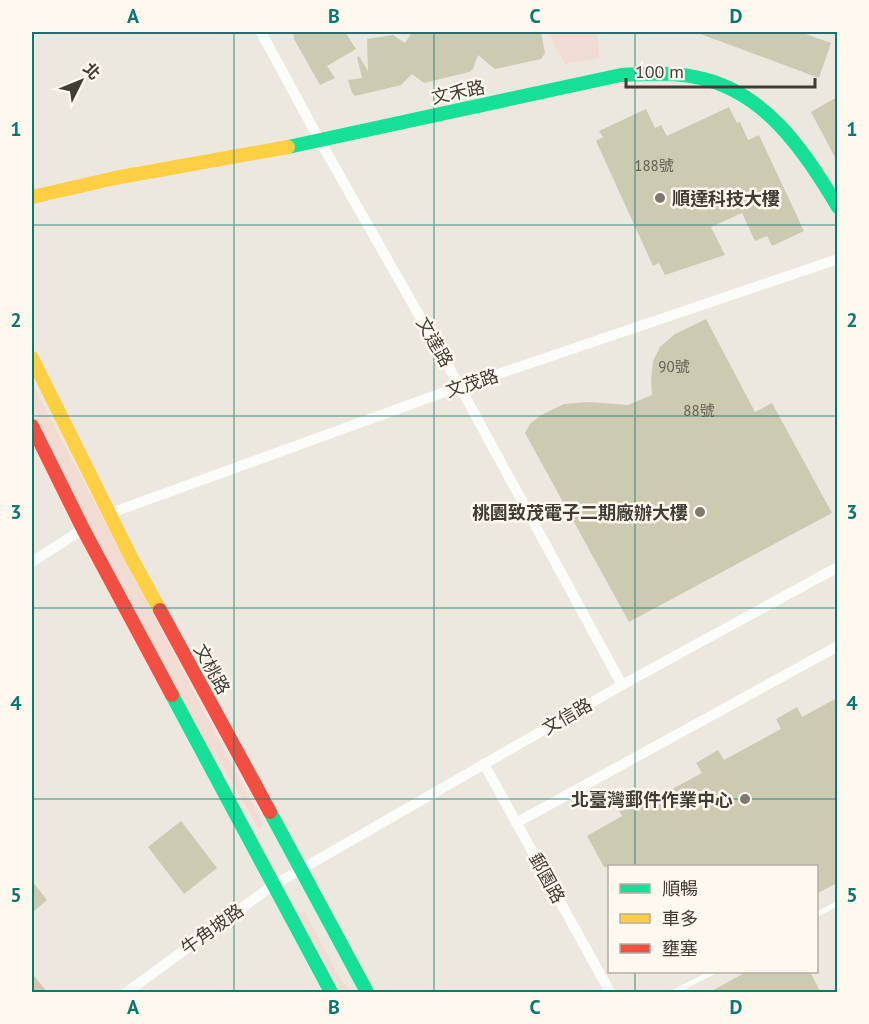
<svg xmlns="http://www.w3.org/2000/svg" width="869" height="1024" viewBox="0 0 869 1024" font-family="'PT Sans','Noto Sans TC',sans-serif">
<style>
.green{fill:#f1dcd3}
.building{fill:#cdcab2}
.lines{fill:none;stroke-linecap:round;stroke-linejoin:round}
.lane{stroke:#fcfcfa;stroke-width:5}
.street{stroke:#fcfcfa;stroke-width:10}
.fast{stroke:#16e098;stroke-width:14}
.slow{stroke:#ffcf43;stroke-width:14}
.jam{stroke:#f24e42;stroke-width:14}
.grid{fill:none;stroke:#0f766e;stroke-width:1.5;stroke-opacity:0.55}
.poi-dot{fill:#7d7971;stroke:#fef8ee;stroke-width:2}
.labels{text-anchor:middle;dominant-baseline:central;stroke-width:5;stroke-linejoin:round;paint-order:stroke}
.number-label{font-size:15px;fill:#636055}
.street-label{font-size:18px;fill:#403d36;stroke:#fef8ee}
.poi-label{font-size:18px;font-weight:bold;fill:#403d36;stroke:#fef8ee;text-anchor:end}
.neatline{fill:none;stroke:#0f766e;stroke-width:2}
.grid-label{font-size:20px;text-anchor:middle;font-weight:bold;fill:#0f766e}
</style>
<rect width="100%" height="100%" fill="#ede8df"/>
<g class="green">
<polygon points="547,32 597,32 600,58 565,64"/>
<polygon points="32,383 263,824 258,828 227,774 194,723 132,611 32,411"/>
<polygon points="305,912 339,977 351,992 342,992 300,915"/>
</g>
<g class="building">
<polygon points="293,32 345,32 356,49 327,66 335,78 320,85 294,39"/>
<polygon points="416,32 541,32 545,53 541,59 495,69 478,55 473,69 469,72 424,83 412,74 401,85 355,96 352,93 348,80 362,78 357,57 359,56 368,71 367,39 393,35 405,43 411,34"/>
<polygon points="695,32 800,32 831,43 819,78"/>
<polygon points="837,97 837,161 811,112"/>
<polygon points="729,107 737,123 740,122 748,140 759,135 804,231 772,246 767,236 755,241 742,213 711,227 725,255 665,275 659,263 653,266 596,141 603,137 599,131 646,109 655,128 661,125 667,136"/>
<polygon points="706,319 755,412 772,403 832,513 629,622 525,433 530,424 541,415 564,404 589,402 628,405 652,395 651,380 653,361 660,347 675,334"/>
<polygon points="837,698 837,883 816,894 816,867 604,867 587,836 622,816 616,806 638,794 644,804 702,773 696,763 718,750 724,760 781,729 776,719 797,707 802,717"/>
<polygon points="181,821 217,868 184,894 148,847"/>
<polygon points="32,881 47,900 32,913"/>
<polygon points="746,972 810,972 821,993 708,993"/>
<polygon points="32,973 48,993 32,993"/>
</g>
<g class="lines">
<g class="lane">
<polyline points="816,915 838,903"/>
<polyline points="674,992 713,972"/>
</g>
<g class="street">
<polyline points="261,32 320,141 460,387 622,685"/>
<polyline points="108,514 439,394 838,259"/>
<polyline points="32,562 83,529"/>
<polyline points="484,764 610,992"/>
<polyline points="516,823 838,646"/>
<polyline points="127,992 272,886 622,685 838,567"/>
</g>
<g class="fast">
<path d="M288 147 621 75C646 74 670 72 695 77 765 90 804 151 838 207"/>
<polyline points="172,695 331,992"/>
<polyline points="270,812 367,992"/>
</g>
<g class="slow">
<polyline points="32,197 115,178 288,147"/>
<polyline points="32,358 132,559 160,610"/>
</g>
<g class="jam">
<polyline points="32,426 83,529 172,695"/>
<polyline points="160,610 270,812"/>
</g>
</g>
<path class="grid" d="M234 32V992M434 32V992M635 32V866M32 225H838M32 416H838M32 608H838M32 799H838M635 972V992"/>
<g class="poi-dot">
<circle cx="660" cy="198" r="6"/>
<circle cx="700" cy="512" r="6"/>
<circle cx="745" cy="799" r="6"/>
</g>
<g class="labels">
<g class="number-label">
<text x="654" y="165">188號</text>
<text x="674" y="366">90號</text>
<text x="699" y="410">88號</text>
</g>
<g class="street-label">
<text transform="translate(458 92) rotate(-12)">文禾路</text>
<text transform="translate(435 342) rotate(60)">文達路</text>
<text transform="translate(472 383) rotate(-18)">文茂路</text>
<text transform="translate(212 669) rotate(61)">文桃路</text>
<text transform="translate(567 716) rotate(-30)">文信路</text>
<text transform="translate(547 878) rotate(61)">郵園路</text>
<text transform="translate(212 929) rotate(-36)">牛角坡路</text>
</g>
<g class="poi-label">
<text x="672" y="198" text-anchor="start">順達科技大樓</text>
<text x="688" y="512">桃園致茂電子二期廠辦大樓</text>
<text x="733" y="799">北臺灣郵件作業中心</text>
</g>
</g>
<rect width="869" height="1024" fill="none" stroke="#fef8ee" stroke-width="66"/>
<rect x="608" y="865" width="210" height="108" fill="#fef8ee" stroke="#b2ada4" stroke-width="1.5"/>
<rect x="620" y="884" width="30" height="9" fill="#16e098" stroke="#b2ada4" stroke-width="1.5"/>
<text x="662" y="895" font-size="18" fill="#403d36">順暢</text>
<rect x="620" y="914" width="30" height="9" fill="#ffcf43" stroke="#b2ada4" stroke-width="1.5"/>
<text x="662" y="925" font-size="18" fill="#403d36">車多</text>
<rect x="620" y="944" width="30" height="9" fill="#f24e42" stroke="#b2ada4" stroke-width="1.5"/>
<text x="662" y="955" font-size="18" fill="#403d36">壅塞</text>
<g transform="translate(81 81) rotate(47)" stroke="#fef8ee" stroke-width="4.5" paint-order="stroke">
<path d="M0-4.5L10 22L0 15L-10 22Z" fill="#403d36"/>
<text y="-9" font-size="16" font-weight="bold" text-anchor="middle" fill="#403d36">北</text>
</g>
<path d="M626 78v9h189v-9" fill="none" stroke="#403d36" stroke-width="3"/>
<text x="635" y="78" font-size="18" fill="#403d36" stroke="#fef8ee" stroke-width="4.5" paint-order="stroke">100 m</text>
<rect x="33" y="33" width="803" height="958" class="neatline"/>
<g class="grid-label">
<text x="133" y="23">A</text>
<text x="334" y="23">B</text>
<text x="535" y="23">C</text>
<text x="736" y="23">D</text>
<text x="16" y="136">1</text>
<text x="852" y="136">1</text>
<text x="16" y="327">2</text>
<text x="852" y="327">2</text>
<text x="16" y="519">3</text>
<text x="852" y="519">3</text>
<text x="16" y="710">4</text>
<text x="852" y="710">4</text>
<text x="16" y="902">5</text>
<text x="852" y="902">5</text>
<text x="133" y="1014">A</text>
<text x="334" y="1014">B</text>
<text x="535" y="1014">C</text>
<text x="736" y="1014">D</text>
</g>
</svg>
